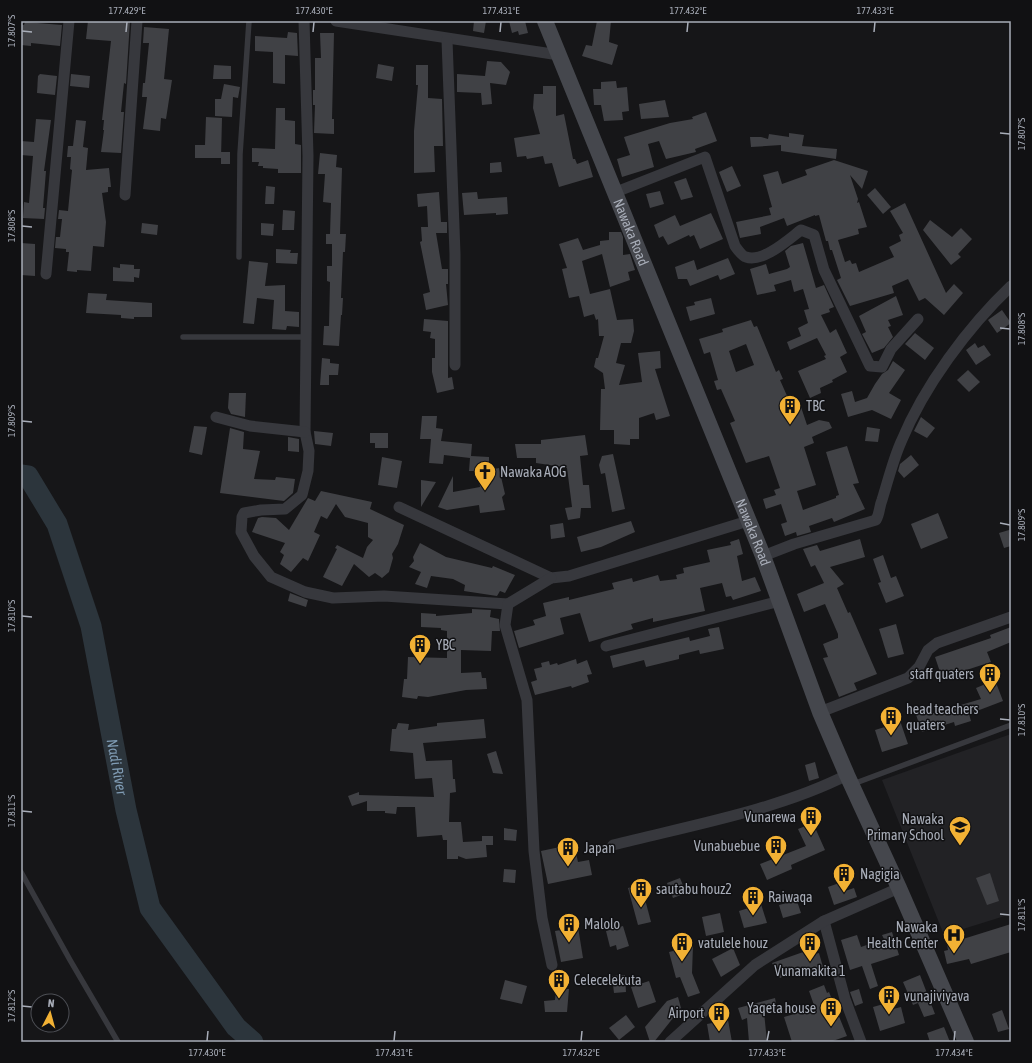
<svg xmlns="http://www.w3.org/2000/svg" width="1032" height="1063" viewBox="0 0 1032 1063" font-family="'Asap Condensed',sans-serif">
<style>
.built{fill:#222225}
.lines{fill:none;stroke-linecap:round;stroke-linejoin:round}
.river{stroke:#2c353c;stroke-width:21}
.building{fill:#404145;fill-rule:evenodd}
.lane{stroke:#37383d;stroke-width:5.5}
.street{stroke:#37383d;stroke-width:11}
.secondary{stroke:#45474d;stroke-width:16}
.ticks{fill:none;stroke:#a8adb8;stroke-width:1.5}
.labels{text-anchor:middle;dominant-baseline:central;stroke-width:3;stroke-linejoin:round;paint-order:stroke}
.street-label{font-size:14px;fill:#a8adb8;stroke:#111113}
.poi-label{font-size:14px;fill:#a8adb8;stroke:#111113;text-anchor:start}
.water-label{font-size:15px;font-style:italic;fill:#7f9bb3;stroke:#111113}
.neatline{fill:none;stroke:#a8adb8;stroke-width:1.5}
.ticks-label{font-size:10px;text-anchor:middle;fill:#a8adb8}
</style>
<rect width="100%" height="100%" fill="#161618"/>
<polygon class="built" points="1011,734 1011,914 944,935 882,780"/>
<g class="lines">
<path class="river" id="s1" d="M21 475 28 476 57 524 91 626 126 810 150 908 236 1027 253 1042"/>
</g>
<g class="building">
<polygon points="88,21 130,21 126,84 124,83 121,112 124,112 121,153 101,152 104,130 103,130 104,120 102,120 111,41 86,39"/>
<polygon points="474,21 486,21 484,33 473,31"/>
<polygon points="509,21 525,21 528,33 519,35 518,31 512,33"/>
<polygon points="597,21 611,21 609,42 618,45 612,65 582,56 586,45 592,46"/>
<polygon points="25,22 62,25 60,46 31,43 31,46 21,45 21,25 24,25"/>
<polygon points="144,27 169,29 164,79 172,80 166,119 161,118 160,131 143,129 147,97 142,97 143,83 145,83 149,43 143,43"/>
<polygon points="288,32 297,33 298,56 285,55 285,84 273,83 273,52 255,51 255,36 287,38"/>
<polygon points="320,33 334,33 332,119 334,119 334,134 314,133 315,105 313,105 313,90 315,90 315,58 321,58"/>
<polygon points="487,61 501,62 510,72 506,85 490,83 492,104 482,105 481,93 457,92 457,74 485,76"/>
<polygon points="378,64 394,67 392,81 376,78"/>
<polygon points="214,65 231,66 231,79 213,79"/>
<polygon points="416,65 428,65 428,98 442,99 443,146 434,146 435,172 414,173 414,131 418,85 416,85"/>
<polygon points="40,74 57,76 55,95 37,93 38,76"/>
<polygon points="71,74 90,76 89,88 70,86"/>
<polygon points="616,81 617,88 627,87 629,111 622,112 623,120 604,121 601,105 594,105 593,89 601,89 601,82"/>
<polygon points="224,84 240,87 238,98 233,97 232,117 215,116 215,99 221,99"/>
<polygon points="543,86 556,86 556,116 564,114 573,159 575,159 577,164 588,160 593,177 559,187 552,163 545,164 543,156 527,159 526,156 517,157 514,138 540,134 533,108 534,94 543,94"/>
<polygon points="665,100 669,117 641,119 639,104"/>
<polygon points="276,108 285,108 285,120 295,121 295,144 301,145 301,173 278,173 278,169 263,168 263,166 258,166 259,162 252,162 252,148 275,149"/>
<polygon points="706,112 717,141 695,149 696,152 666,159 659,141 648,144 654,167 622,177 617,159 630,155 624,137 670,123 693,119 692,117"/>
<polygon points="206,117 222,118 221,158 195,158 195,145 205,145"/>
<polygon points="36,119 51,120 44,171 46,171 43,208 45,208 44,219 23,218 24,202 29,203 33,156 21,155 21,141 34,142"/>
<polygon points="76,120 86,121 83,147 88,148 86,170 109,168 111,187 108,187 108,192 102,193 106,222 104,247 93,246 91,271 77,270 77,272 67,271 69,252 66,252 66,249 55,248 56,237 60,237 62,219 58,219 59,210 68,211 72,170 70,169 71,157 67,157 68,146 73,146"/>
<polygon points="789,133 804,135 802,146 837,149 836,159 781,151 781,145 751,147 750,137 761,137 768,139 769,134 789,137"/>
<rect x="221" y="152" width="9" height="12"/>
<polygon points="320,153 337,155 336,167 342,168 340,234 346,234 345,252 343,252 341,298 343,298 342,315 341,315 339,346 323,345 324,326 329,326 330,282 327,281 327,266 332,266 332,244 326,244 326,234 330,234 331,203 323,202 325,174 318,174"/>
<polygon points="834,160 868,171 862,189 850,175 858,199 857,203 859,202 867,227 858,229 859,234 838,240 845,262 850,260 852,264 856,263 859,272 894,257 889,247 901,241 899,235 903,233 890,211 905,203 946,293 954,284 963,293 944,315 925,298 919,301 908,279 892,286 894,293 850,306 837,280 841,278 832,250 830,250 828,241 826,241 819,215 815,216 815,215 787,226 784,218 760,227 761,234 740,238 736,222 771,215 769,208 772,207 763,175 778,171 782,184 807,175 805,170"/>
<polygon points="501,162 502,172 490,173 490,163"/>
<polygon points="732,166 741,186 727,192 719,172"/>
<polygon points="686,178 693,197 681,200 674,182"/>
<polygon points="266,186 275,187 274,204 265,204"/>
<polygon points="875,188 891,207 883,214 867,195"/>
<polygon points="660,191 664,204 650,208 646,194"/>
<polygon points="439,192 441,222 447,222 447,233 436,233 442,269 448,269 448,284 446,284 448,305 426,310 423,294 430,292 420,242 422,241 421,227 428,227 427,206 418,207 417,194"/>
<polygon points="477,192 478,199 507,197 508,214 496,215 496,213 464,215 462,193"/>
<polygon points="283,210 295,211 294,230 282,230"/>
<polygon points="711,213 723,239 700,249 694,235 690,237 689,235 668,245 663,236 659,238 654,225 675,215 680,226"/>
<polygon points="930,220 952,237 961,228 972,239 958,254 961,257 951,265 923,230"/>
<polygon points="142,223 158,225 157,235 141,233"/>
<polygon points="261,223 274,224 273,236 261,235"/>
<polygon points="609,232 621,232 623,237 623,255 630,254 635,270 628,272 630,280 610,287 602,254 582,261 590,294 610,289 617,320 633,319 634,331 631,343 621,343 616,363 625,365 619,385 642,382 638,353 660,351 661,368 655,369 670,416 656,420 654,413 639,418 639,439 630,439 630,445 614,444 614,430 600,430 601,389 605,389 603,373 594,367 596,358 598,358 604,336 599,336 598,319 596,320 594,314 584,317 579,296 569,298 562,269 567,268 559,244 578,238 583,250 600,245 600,241 609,240"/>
<polygon points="21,243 35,244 35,276 21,275"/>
<polygon points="803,243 816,288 824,285 834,307 829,309 830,312 821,315 830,333 836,329 847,353 840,357 847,372 832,380 833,382 820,388 821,393 810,398 798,371 826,359 824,356 826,355 817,338 790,350 787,342 801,336 798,328 808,323 804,310 809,309 803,289 794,292 791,280 774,285 776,291 757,295 750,269 766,264 769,274 787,269 790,267 785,251 791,246"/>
<polygon points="276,249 291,250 290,253 298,253 297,264 276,263"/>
<polygon points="728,258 735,274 720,280 718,275 690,286 687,279 678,279 675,267 694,260 697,270"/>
<polygon points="249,261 268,263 265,286 285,285 285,311 299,312 299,327 287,326 286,330 272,329 274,300 257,298 254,324 243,323"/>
<polygon points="120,264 134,265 134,269 140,269 139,278 134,277 134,282 113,281 113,267 120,268"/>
<polygon points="88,293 107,294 106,300 152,303 152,317 134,317 134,319 121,318 121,315 86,313"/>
<polygon points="896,296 903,315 888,320 891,326 888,327 893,337 884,348 872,353 862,334 866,332 859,316"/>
<polygon points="711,298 715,314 690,321 686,307 695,305 694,302"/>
<polygon points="1002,310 1011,323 997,333 988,320"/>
<polygon points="424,319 448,321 448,378 452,377 454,389 437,393 432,372 432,358 435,358 435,339 430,338 431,332 423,331"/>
<path d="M751 320 754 327 757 326 776 372 779 370 783 379 780 380 792 407 800 404 807 425 819 420 829 422 832 428 812 437 814 443 804 447 816 485 797 491 803 510 836 498V496L839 495 826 452 847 446 859 483 853 484 865 509 834 522 832 518 809 526 811 532 797 536 796 532 785 536 781 524 787 522 781 504 766 509 763 499 776 495 774 490 780 488 769 456 746 463 730 423 735 421 721 389 717 390 714 381 718 380 710 352 704 354 699 339 723 332 722 329ZM746 344 754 365 736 372 729 351Z"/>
<polygon points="915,333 934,348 925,360 905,344"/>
<polygon points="975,343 978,348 984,345 991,355 976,365 966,350"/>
<polygon points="322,358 330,359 330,363 339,364 338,375 329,375 329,385 320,385"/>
<polygon points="893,361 905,370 889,393 901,400 891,419 872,410 848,417 841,394 852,391 855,402 867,398 875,384 882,374 888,370"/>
<polygon points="968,370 980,382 969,392 957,380"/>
<polygon points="229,393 246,393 245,417 231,414 228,408"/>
<polygon points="422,416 437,416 436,428 443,429 441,441 472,444 471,456 489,457 489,470 499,468 505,494 502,497 505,510 480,513 479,505 447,510 438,507 453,476 453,492 480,487 478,471 469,471 470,458 444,455 443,464 429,463 431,439 420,439"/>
<polygon points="921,417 935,428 927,438 914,431"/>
<polygon points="194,426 207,427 202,455 189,452"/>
<polygon points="867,427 880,429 878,442 865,441"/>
<polygon points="230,428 244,432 243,449 260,451 254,479 275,480 276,477 295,479 293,493 284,501 220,493"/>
<polygon points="314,431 333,433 331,446 315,444"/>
<polygon points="370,433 388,433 388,448 375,448 375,443 370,443"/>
<polygon points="585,435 588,455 580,456 583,485 589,485 591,508 581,508 580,518 568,520 565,508 572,507 567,468 556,469 556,466 536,463 536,458 517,458 515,444 541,444 541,440"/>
<polygon points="288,437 299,439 299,452 288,451"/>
<polygon points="613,454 625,509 612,512 605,473 601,474 599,465 602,456"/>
<polygon points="911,455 919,465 904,478 898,471 900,464"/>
<polygon points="382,457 402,461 397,488 378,485"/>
<polygon points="421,480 436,482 421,507"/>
<polygon points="321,491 372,502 370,509 404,525 398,544 392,554 393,558 389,572 382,578 375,573 369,577 354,564 342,586 323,577 337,549 335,548 337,545 363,558 367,547 373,540 368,537 368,523 345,517 336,504 327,519 321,516 314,532 320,535 308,561 303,558 291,572 280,564 284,555 280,552 285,543 252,532 258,518 262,517 276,518 289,530 308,498 315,501"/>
<polygon points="938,513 948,538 921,549 911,524"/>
<polygon points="631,521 635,532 601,547 581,552 577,537"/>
<polygon points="563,523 565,537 551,539 550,525"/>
<polygon points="1009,530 1011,546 1004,548 999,533"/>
<polygon points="739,539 743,554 737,556 742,581 755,577 761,591 733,600 731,596 726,597 722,583 700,588 705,611 653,622 653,618 631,624 633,629 589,642 580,613 560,618 564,634 519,648 514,631 535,625 533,620 546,616 543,603 569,597 569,600 614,589 612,583 632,578 633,582 658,575 660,581 677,579 676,575 684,573 683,568 710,562 707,550 731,545 730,542"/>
<polygon points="860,539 865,557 830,567 844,584 837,588 848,613 850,612 877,674 854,683 857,690 839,697 823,658 828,657 823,644 838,638 838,634 825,604 804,612 797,594 824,583 815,565 811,567 803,549 817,545 820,551"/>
<polygon points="420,543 446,557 492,568 493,566 515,575 505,593 500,591 497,596 464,591 465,585 453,579 431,576 427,588 415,584 421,572 409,567 414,561 413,557"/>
<polygon points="883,555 891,578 896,576 904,596 886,603 878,583 881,582 873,559"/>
<polygon points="290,593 308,600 306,607 288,601"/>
<polygon points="472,609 491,610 490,617 499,619 500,631 492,631 491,651 461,650 461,673 481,672 482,678 486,678 487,689 466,690 428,697 418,696 417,699 402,697 404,679 407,679 408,657 447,658 447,631 441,630 441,628 421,627 421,613 436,614 436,616 472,613"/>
<polygon points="896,624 904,654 888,658 879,629"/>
<polygon points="719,627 724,649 700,654 699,650 679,655 679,659 646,667 644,660 613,668 610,656 689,637 690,641 710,636 708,629"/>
<polygon points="1011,627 1011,642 987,652 991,662 942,678 935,657 991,638 990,635"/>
<polygon points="576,659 577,664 587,660 592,674 587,675 589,682 572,688 571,686 535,695 531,682 537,680 534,669 542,667 541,663 549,661 550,665 557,663 558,665"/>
<polygon points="995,680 1003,701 969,714 971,721 955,726 954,722 922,732 914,709 924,706 927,715 981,699 976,688"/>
<polygon points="896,709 908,744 882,752 875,730 888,726 884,713"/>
<polygon points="484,719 486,738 423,743 426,761 452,760 453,779 455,779 456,792 450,793 449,822 461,822 463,842 482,841 482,836 493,836 493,845 486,845 487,857 466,859 458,856 458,859 447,859 447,840 443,840 442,835 417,837 415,807 397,807 396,814 385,813 385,811 367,811 367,801 352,806 348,796 359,792 359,795 434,797 432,778 415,779 413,753 390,751 392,729 396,729 398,723 409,724 408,730 437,726 437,723"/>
<polygon points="496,751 503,774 493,773 487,754"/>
<polygon points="815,762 819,778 809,781 805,765"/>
<polygon points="813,823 825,850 791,865 792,869 767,880 760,864 806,846 798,829"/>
<polygon points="504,828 517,830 516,841 504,840"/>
<polygon points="574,844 578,862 589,860 592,875 548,884 541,851"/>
<polygon points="504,869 516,870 515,883 503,882"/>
<polygon points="990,873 999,901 987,905 976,878"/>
<polygon points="680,878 686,893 673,898 667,883"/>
<polygon points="842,882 845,891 854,888 857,897 834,905 828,887"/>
<polygon points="641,884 651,922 638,925 628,888"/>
<polygon points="795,895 801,913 783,918 779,905 787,903 785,898"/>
<polygon points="761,904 767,923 744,928 739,911"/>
<polygon points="720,913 724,932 706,936 702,917"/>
<polygon points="1011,924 1011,952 971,964 969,959 947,964 944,951 948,950 947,944"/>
<polygon points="623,926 629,946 617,950 616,945 610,947 606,931"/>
<polygon points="578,927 583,958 561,962 555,931"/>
<polygon points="892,932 899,955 871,964 878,986 870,989 862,966 850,970 841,940 857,935 861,947 884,939 882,935"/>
<polygon points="693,946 692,973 700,993 688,997 680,977 676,978 669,952"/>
<polygon points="733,948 740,965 721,977 712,959"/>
<polygon points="806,951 807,956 819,953 823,967 801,974 799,968 780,978 772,963"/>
<polygon points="625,975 626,992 614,993 612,976"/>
<polygon points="920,975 935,1014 924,1017 918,1003 913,1005 903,982"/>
<polygon points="505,980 527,986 522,1004 500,999"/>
<polygon points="649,981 656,1002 638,1008 631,987"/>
<polygon points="824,985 827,993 829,992 847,1036 830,1042 792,1042 784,1017 815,1008 809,991"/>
<polygon points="556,989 569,989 567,1012 545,1012 544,1001 555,1000"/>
<polygon points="859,989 863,1003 855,1006 850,992"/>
<polygon points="678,997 681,1008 654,1042 650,1042 645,1027 667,1001"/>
<polygon points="775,998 777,1009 764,1012 767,1042 749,1042 747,1018 742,1020 738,1008"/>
<polygon points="887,1003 889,1010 901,1007 905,1023 880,1031 873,1007"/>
<polygon points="1002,1010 1009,1029 998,1032 992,1014"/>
<polygon points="626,1015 635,1027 619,1040 609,1028"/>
<polygon points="728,1020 732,1042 710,1042 707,1024"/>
<polygon points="944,1027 950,1042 930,1042 927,1033"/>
</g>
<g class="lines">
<g class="lane">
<polyline points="239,257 240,154 249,21"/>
<polyline points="183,337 306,337"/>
<polyline points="853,784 1011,725"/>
<polyline points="21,872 70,960 118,1042"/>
</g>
<g class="street">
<polyline points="304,21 308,156 305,432 309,451 308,471 302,495 285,509 261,510 244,513 242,517 241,532 254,556 271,577 305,592 333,598 384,596 508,604"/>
<polyline points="336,21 559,55"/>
<polyline points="447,40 455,254 455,365"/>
<path d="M616 192 705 157 735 246C738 250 742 256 746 257 763 263 789 239 801 230L814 235 824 270 870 366 882 367 891 349 918 319"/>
<polyline points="125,195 137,21"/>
<polyline points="46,274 69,21"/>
<polyline points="216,417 250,426 305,432"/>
<polyline points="399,507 551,578 569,576 748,521"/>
<path d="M763 556 794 544 876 520C880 513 879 507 882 500 888 481 893 460 901 442 924 386 968 327 1011 286"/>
<polyline points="551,578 508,604 505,625 527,700 534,851 542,918 552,965"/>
<polyline points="606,646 780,601"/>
<polyline points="820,712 908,678 919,667 928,650 937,643 1011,617"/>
<path d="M613 845C688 826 778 810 847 775"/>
<polyline points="824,921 845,999 861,1042"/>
<polyline points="670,1042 755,965 824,921 899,888"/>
</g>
<path class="secondary" id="s2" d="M545 21 763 556 820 712 847 775 899 888 966 1042"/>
</g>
<path class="ticks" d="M22 31 32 32M126 32 127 22M313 32 314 22M500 32 501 22M687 32 688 22M874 32 875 22M1000 133 1010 134M22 226 32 227M1000 328 1010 329M22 421 32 422M1000 523 1010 525M22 616 32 617M1000 719 1010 720M22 811 32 812M1000 914 1010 915M22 1006 32 1007M207 1041 208 1031M394 1041 395 1031M581 1041 582 1031M767 1041 769 1031M954 1041 955 1031"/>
<defs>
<g id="building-pin" transform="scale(1.15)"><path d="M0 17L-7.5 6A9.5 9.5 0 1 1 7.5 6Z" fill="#f2b134" stroke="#111113"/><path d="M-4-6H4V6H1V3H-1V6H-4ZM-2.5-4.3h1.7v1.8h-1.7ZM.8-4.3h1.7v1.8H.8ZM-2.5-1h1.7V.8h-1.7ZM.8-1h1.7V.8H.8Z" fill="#111"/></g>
<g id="church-pin" transform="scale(1.15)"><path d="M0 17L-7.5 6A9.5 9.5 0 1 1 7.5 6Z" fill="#f2b134" stroke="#111113"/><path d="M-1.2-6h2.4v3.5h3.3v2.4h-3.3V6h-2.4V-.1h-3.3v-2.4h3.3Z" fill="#111"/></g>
<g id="school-pin" transform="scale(1.15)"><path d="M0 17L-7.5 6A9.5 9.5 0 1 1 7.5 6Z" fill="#f2b134" stroke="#111113"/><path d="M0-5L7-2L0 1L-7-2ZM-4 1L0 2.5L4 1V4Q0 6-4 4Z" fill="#111"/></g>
<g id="hospital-pin" transform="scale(1.15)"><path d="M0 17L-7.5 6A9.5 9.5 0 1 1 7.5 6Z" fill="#f2b134" stroke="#111113"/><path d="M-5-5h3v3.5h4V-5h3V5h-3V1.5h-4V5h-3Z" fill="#111"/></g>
</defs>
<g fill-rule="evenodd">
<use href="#building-pin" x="790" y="406"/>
<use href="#church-pin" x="485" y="472"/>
<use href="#building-pin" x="420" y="645"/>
<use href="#building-pin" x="990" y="674"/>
<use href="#building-pin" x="891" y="717"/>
<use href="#building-pin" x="811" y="817"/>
<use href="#school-pin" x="960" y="827"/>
<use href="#building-pin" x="776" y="846"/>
<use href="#building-pin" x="568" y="848"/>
<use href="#building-pin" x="844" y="874"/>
<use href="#building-pin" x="641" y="889"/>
<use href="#building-pin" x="753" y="897"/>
<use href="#building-pin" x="569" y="924"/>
<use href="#hospital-pin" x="954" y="935"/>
<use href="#building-pin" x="682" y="943"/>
<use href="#building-pin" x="810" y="943"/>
<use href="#building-pin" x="559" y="980"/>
<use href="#building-pin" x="889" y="996"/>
<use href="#building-pin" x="831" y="1008"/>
<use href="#building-pin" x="719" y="1013"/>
</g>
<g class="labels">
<g class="street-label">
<text stroke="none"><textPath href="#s2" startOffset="228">Nawaka Road</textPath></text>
<text stroke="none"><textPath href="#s2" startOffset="552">Nawaka Road</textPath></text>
</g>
<g class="poi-label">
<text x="806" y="406">TBC</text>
<text x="500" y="472">Nawaka AOG</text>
<text x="436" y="645">YBC</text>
<text x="974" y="674" text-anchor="end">staff quaters</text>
<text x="906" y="709">head teachers<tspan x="906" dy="16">quaters</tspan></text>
<text x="796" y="817" text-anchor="end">Vunarewa</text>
<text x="944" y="819" text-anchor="end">Nawaka<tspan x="944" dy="16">Primary School</tspan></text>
<text x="760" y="846" text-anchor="end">Vunabuebue</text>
<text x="584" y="848">Japan</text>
<text x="860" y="874">Nagigia</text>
<text x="656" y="889">sautabu houz2</text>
<text x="768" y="897">Raiwaqa</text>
<text x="584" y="924">Malolo</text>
<text x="938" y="927" text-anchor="end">Nawaka<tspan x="938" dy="16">Health Center</tspan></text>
<text x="698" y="943">vatulele houz</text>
<text x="810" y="971" text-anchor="middle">Vunamakita 1</text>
<text x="574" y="980">Celecelekuta</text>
<text x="904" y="996">vunajiviyava</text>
<text x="816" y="1008" text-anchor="end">Yaqeta house</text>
<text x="704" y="1013" text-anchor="end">Airport</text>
</g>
<g class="water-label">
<text stroke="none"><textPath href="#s1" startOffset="314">Nadi River</textPath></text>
</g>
</g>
<rect width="1032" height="1063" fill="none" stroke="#111113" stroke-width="44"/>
<g transform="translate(50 1013) rotate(6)"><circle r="19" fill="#111113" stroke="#4d4f55"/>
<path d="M0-3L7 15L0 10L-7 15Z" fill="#f2b134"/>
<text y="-6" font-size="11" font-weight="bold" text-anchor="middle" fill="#a8adb8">N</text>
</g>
<rect x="22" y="22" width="988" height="1019" class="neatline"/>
<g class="ticks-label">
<text x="127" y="14">177.429°E</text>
<text x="314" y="14">177.430°E</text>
<text x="501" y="14">177.431°E</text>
<text x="688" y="14">177.432°E</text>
<text x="875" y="14">177.433°E</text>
<text transform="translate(11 31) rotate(-90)" y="4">17.807°S</text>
<text transform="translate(1021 134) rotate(-90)" y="4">17.807°S</text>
<text transform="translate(11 226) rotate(-90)" y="4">17.808°S</text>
<text transform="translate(1021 329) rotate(-90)" y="4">17.808°S</text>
<text transform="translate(11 421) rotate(-90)" y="4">17.809°S</text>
<text transform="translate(1021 525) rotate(-90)" y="4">17.809°S</text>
<text transform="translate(11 616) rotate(-90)" y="4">17.810°S</text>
<text transform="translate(1021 720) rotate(-90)" y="4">17.810°S</text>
<text transform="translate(11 811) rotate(-90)" y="4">17.811°S</text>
<text transform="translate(1021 915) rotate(-90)" y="4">17.811°S</text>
<text transform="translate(11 1006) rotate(-90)" y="4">17.812°S</text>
<text x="207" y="1056">177.430°E</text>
<text x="394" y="1056">177.431°E</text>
<text x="581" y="1056">177.432°E</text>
<text x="767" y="1056">177.433°E</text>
<text x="954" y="1056">177.434°E</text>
</g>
</svg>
